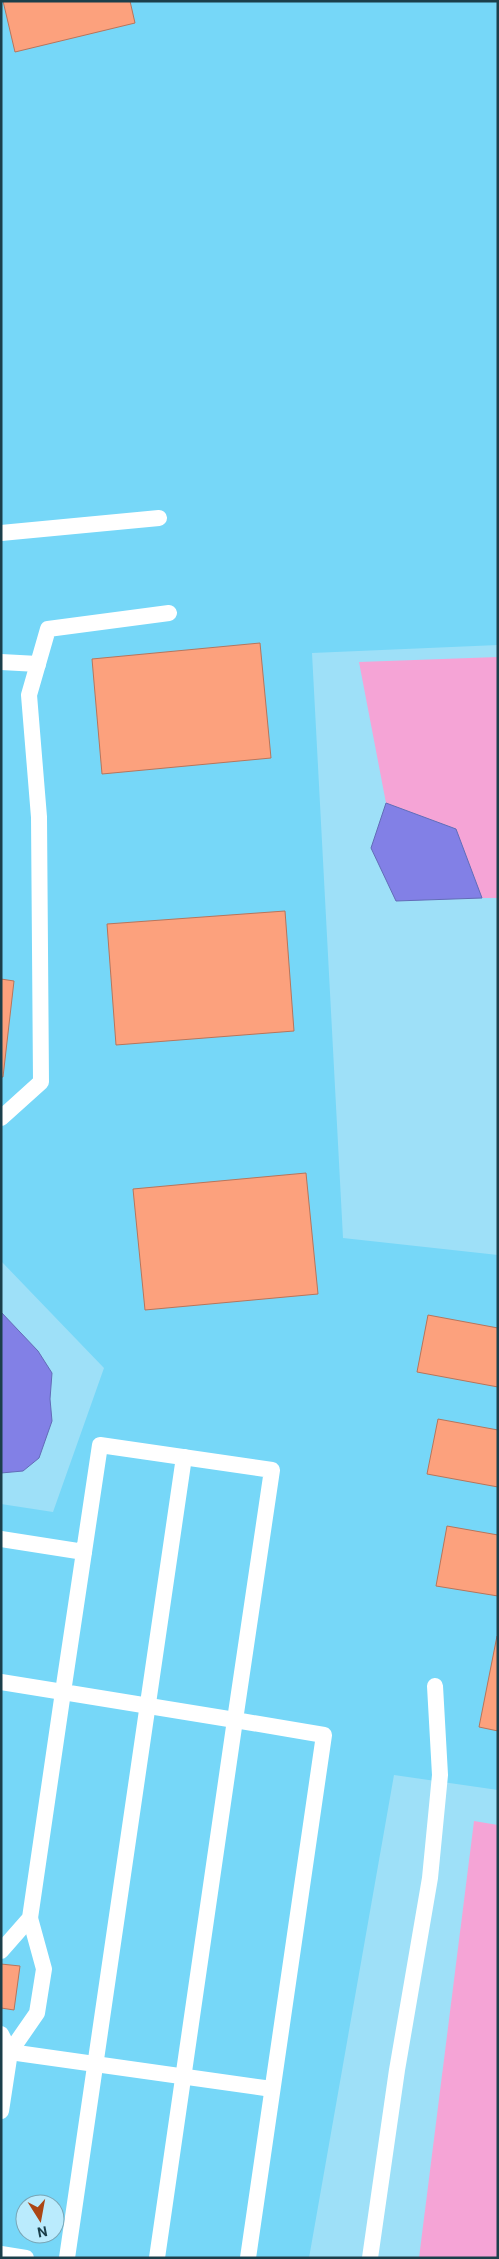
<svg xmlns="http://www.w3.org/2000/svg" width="499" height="2259" viewBox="0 0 499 2259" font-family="Roboto,sans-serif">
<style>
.built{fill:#76d7f8;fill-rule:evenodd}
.green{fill:#f5a4d6}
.water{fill:#8280e6;stroke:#636cb8}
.building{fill:#fca17d;stroke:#b8755b}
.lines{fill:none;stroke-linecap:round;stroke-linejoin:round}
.service{stroke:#fff;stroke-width:16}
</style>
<rect width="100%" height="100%" fill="#9ee0f8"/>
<path class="built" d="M1 1H498V645L312 653 343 1238 498 1255V1790L394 1775 309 2258H1V1504L53 1512 104 1368 1 1261ZM25 2204H55V2234H25Z"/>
<g class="green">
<polygon points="498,657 498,898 482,898 456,829 386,803 359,662"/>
<polygon points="474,1821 498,1825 498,2258 419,2258"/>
</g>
<g class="water">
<polygon points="386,803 456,829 482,898 396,901 371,848"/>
<polygon points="1,1312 38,1351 52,1373 50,1399 52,1421 39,1458 23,1471 1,1473"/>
</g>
<g class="building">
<polygon points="3,1 130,1 135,23 15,52"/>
<polygon points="260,643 271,758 102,774 92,659"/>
<polygon points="285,911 294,1031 116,1045 107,924"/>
<polygon points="1,979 14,981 3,1077 1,1077"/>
<polygon points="306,1173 318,1294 145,1310 133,1189"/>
<polygon points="428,1315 498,1328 498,1387 417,1372"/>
<polygon points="438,1419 498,1430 498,1487 427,1474"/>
<polygon points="447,1526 498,1535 498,1596 436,1586"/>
<polygon points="497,1636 498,1636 498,1731 479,1727"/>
<polygon points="1,1964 20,1966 14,2010 1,2008"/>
</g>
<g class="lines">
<g class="service">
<polyline points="1,533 159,518"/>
<polyline points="1,662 38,664"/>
<polyline points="1,1118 41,1082 39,817 29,695 48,629 169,613"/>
<polyline points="1,1539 84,1552 100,1445 272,1470 235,1720 324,1735 248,2258"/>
<polyline points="84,1552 63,1692 235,1720 157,2258"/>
<polyline points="1,1682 63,1692 30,1918 1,1951"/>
<polyline points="1,2034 10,2052 2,2050"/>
<polyline points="10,2052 272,2089"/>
<polyline points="1,2111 10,2052 37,2013 44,1969 30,1918"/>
<polyline points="1,2254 26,2258"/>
<polyline points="67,2258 184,1457"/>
<polyline points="370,2258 397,2070 430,1878 440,1775 435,1686"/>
</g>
</g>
<rect width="499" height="2259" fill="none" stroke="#1b3f4b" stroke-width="5"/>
<g transform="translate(40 2219) rotate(169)"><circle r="24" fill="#baebfd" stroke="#7aa6b6"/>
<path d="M0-4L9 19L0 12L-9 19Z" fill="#ab4615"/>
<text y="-8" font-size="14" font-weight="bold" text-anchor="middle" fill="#1b3f4b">N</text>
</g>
</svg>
